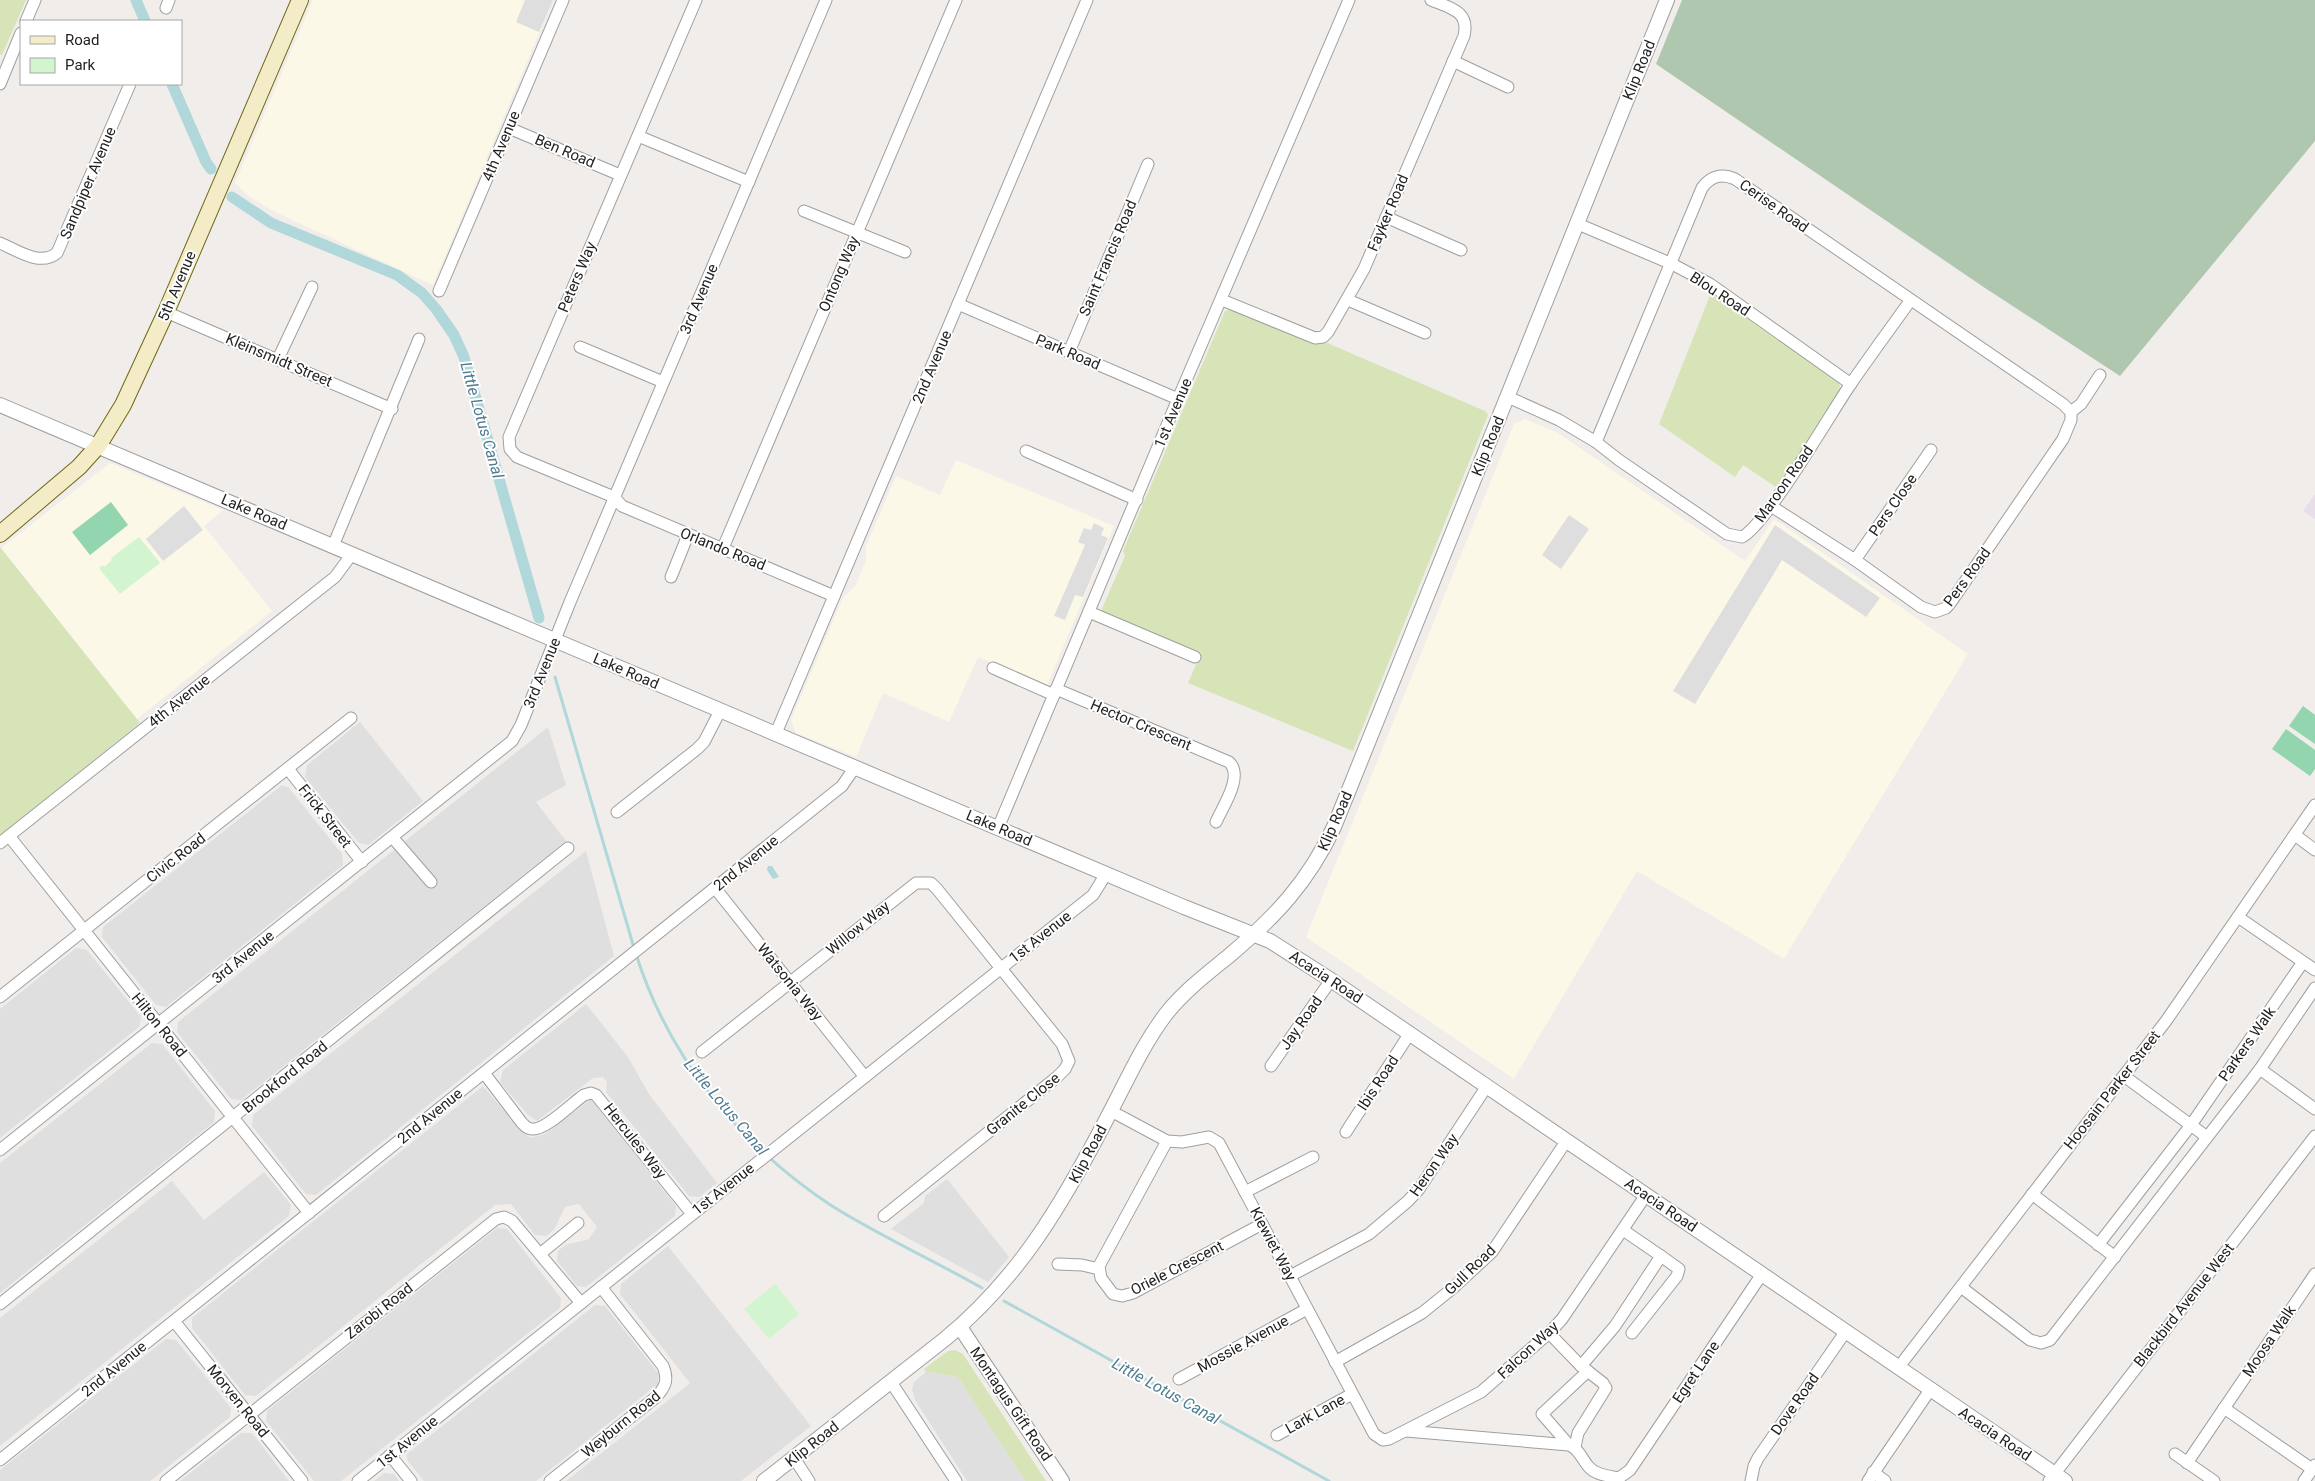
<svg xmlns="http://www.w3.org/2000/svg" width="2315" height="1481" viewBox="0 0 2315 1481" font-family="Roboto,sans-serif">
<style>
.residential{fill:#e0dfdf}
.industrial{fill:#e9dde9}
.education{fill:#fcf8e8}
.grass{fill:#d6e4b7}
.cemetery{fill:#afc7ae}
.park{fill:#d2f4ce}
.pitch{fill:#92d5af}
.parking{fill:#dedede}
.water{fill:#b0d7d9}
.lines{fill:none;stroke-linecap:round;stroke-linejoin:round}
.stream{stroke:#b0d7d9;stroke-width:3}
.canal{stroke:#b0d7d9;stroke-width:11}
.minor-casing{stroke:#9f9f9f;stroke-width:13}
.tertiary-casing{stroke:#9f9f9f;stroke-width:16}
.secondary-casing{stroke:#6e6713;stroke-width:18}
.minor{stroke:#fff;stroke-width:11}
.tertiary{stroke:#fff;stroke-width:14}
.secondary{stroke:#f3ecc6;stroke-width:16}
.labels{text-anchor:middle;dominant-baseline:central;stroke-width:4;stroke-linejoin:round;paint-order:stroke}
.street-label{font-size:15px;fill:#222;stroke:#fff}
.water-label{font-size:16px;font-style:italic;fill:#4e7c90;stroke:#fff}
</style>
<rect width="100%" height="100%" fill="#f1edea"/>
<g class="residential">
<polygon points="360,722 423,801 368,845 359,843 305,777 307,765"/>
<polygon points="548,727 566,785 536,802 566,841 241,1100 231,1099 177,1032 178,1022"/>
<polygon points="282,785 289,788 342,854 343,865 166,1007 156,1005 102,937 103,927"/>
<polygon points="586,851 614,956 316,1195 306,1194 252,1126 253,1115"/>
<polygon points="76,948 87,950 141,1017 139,1027 0,1138 0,1009"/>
<polygon points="586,1004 628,1057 649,1094 717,1183 699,1197 689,1196 606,1092 607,1082 603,1077 593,1078 537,1121 528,1115 500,1082 503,1070"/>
<polygon points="152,1043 162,1044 215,1111 214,1122 0,1293 0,1163"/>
<polygon points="483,1086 522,1132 531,1138 545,1134 591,1099 676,1206 675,1216 586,1287 577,1286 557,1261 558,1251 565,1245 589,1239 597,1227 579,1204 565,1207 554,1230 546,1236 535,1235 511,1204 495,1205 256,1396 245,1395 192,1328 192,1318"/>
<polygon points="264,1172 291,1205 289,1216 0,1446 0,1318 172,1181 204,1220"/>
<polygon points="947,1179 1009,1257 988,1282 891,1229 924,1203 925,1196"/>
<polygon points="497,1228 507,1229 561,1298 560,1308 341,1481 314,1481 266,1421 267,1411"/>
<polygon points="668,1246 811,1426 741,1481 566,1481 690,1383 620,1294 621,1284"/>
<polygon points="595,1305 605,1306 659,1374 658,1384 536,1481 424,1481 407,1460 407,1454"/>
<polygon points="166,1339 176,1340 231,1408 230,1417 150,1481 0,1481 0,1470"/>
<polygon points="926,1372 958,1377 1025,1481 967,1481 915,1400 912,1389 914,1382"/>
<polygon points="241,1433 252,1433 289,1481 180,1481"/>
<polygon points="384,1473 394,1474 399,1481 374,1481"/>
</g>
<polygon class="industrial" points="2315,494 2315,519 2303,511"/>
<g class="education">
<polygon points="313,0 553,0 433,285 275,212 250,197 235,183"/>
<polygon points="1525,419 1558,433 1745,561 1774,519 1968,654 1784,959 1637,871 1514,1079 1306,937 1514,424"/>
<polygon points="956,460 1114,526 1047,685 978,657 949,722 883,693 856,757 796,733 791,720 843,598 855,586 866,561 866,546 896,476 940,495"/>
<polygon points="110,463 223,510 204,526 272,611 137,719 1,548"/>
</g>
<g class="grass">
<polygon points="0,0 26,0 2,55 0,54"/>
<polygon points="1711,293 1836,378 1840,385 1839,394 1776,487 1743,465 1735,477 1659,424"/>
<polygon points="1232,309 1316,343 1325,342 1485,411 1488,415 1353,751 1188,683 1201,653 1191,648 1184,650 1101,611 1125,556 1123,551 1225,311"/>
<polygon points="0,547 140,723 0,835"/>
<polygon points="955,1350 963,1354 1046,1481 1025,1481 958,1377 926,1372 924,1369 948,1351"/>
</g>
<polygon class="cemetery" points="1682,0 2315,0 2315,141 2120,376 1982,286 1656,64"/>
<g class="park">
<polygon points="139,537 160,563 120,594 99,568 103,565 104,567 112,560 111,558"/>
<polygon points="775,1284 799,1314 769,1339 744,1309"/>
</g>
<g class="pitch">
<polygon points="111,502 128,525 90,555 72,532"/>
<polygon points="2303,706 2315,715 2315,744 2289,726"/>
<polygon points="2286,729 2315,750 2315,769 2310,776 2272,749"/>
</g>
<g class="parking">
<polygon points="525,0 553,0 539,32 516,22"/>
<polygon points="184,506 203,530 163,561 146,539"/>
<polygon points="1569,515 1589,529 1561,569 1542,555"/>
<polygon points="1094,523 1104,528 1101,535 1108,538 1083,597 1075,595 1065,620 1054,616 1085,545 1078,542 1084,528 1091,530"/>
<polygon points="1775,525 1880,598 1866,617 1782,560 1695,704 1673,691"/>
</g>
<polygon class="water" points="768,866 772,866 779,877 773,879 767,870"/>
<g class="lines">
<g class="stream">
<polyline points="555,677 634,948"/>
<path d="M636 954C669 1059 741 1146 832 1206 880 1236 933 1260 982 1288"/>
<polyline points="1004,1301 1329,1481"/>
</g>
<g class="canal">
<polyline points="136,0 145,21"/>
<polyline points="172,84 206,162 211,169"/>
<polyline points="232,197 271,223 397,275 422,293 436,309 454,335 464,357 539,618"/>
</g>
<g class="minor-casing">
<g id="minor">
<polyline points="696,0 509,437 510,449 517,457 614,497 622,506 834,596"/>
<polyline points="166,8 169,0"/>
<polyline points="26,21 35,0"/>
<polyline points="1453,61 1508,87"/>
<polyline points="0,84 21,33"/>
<polyline points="509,128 620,175"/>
<polyline points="638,136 749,182"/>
<polyline points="804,211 905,252"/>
<polyline points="1386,217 1461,250"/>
<polyline points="1578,224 1672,264 1710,284 1851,384"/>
<path d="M0 243C17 250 40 267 57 253L130 84"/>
<polyline points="439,291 563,0"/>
<path d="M1222 300 1315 338 1323 337 1328 332 1364 269 1464 36C1470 11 1450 8 1431 0"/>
<polyline points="1348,300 1425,333"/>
<polyline points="958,304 1178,399"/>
<polyline points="166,312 392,409"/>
<polyline points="580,347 663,382"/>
<polyline points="1069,352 1148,164"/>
<polyline points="278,359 312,287"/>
<path d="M1508 397 1559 420 1596 442 1619 460 1727 534 1742 537C1766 525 1831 413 1850 385 1870 356 1890 329 1910 301"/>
<path d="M1596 442 1702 188C1711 176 1721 173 1735 179L2063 404 2071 412"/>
<polyline points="1026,451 1137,500"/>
<polyline points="1771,506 1855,560 1921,607 1935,612 1946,608 1951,602 2063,439 2071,420 2071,412 2081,404 2100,375"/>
<polyline points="333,546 419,339"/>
<polyline points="723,548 956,0"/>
<polyline points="1855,560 1931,450"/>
<polyline points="671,577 688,535"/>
<polyline points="1089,612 1195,657"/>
<polyline points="993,668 1054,695"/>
<path d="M1056 689 1229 762C1244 776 1223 806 1216 822"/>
<polyline points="776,733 1087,0"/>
<polyline points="288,769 362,862"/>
<polyline points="617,812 697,749 704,742 720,711"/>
<polyline points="998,828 1178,399 1349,0"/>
<polyline points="2295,835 2315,850"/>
<polyline points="9,836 309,1213"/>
<polyline points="393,838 431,882"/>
<polyline points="0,843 335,577 352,554"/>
<polyline points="715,888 865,1077"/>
<polyline points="2238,917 2315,970"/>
<polyline points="0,997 351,718"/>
<polyline points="702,1052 916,883 931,883 937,889 1062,1044 1069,1061 1065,1069 1057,1077 884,1216"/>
<polyline points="1271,1066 1331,980"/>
<polyline points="2260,1069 2315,1109"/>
<path d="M484 1073 522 1123C525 1126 527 1129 532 1129 545 1131 572 1103 584 1095L591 1093 596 1095 692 1214"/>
<polyline points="2124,1076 2207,1137"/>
<polyline points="1111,1111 1167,1141 1182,1142 1209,1137 1219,1143 1374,1434 1383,1440 1389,1439 1481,1392 1549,1333 1562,1319 1646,1195"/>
<polyline points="1346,1132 1410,1033"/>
<polyline points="1167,1141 1099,1266 1101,1278 1113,1294 1122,1296 1133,1293 1262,1224"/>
<polyline points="0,1150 512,741 521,725 570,602 826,0"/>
<polyline points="1245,1192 1313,1157"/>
<polyline points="2032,1194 2115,1257"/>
<polyline points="2098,1245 2191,1125 2303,962"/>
<polyline points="540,1254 578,1223"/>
<polyline points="1058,1264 1082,1265 1099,1269"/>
<polyline points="1290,1276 1369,1234 1408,1201 1419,1189 1487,1086"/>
<polyline points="1961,1287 2030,1340 2041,1343 2050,1340 2260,1069 2315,988"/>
<polyline points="0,1304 568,848"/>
<polyline points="174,1321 302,1481"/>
<polyline points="1549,1333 1581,1366 1603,1383 1606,1388 1578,1433 1575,1447"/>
<polyline points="1632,1333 1677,1276 1679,1269 1661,1256"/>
<polyline points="1335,1362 1422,1313 1453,1288 1492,1252 1567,1140"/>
<polyline points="1581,1366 1615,1326 1661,1256 1623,1230"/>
<polyline points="1898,1368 2166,1021 2315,805"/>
<polyline points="1179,1379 1307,1309"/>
<polyline points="891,1382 956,1481"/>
<polyline points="2224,1408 2312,1469"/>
<path d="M1406 1431 1569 1445C1579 1449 1582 1459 1588 1466 1595 1475 1609 1476 1619 1478L1630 1470 1762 1274"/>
<polyline points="1277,1435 1352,1394"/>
<polyline points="1569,1445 1542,1414 1588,1371"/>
<polyline points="2175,1454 2214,1481"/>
<polyline points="390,1455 411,1481"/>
<polyline points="794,1458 809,1481"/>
<polyline points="0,1460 842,786 855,767"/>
<polyline points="2187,1463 2315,1274"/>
<polyline points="1873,1472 1885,1481"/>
<polyline points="166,1481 496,1219 504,1217 512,1221 581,1303"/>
<polyline points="358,1481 1093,895 1106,874"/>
<path d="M550 1481 655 1398C665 1388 669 1380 663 1366L601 1287"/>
<polyline points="1751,1481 1754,1466 1758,1458 1846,1331"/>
<polyline points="1868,1481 1930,1390"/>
<polyline points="2049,1481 2315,1136"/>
<polyline points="2304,1481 2315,1465"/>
</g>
</g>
<g class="tertiary-casing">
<g id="tertiary">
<polyline points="0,405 1184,907 1270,941 1331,980 2065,1481"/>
<polyline points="960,1327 1062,1481"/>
<path d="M764 1481 945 1339C1019 1278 1061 1206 1105 1122 1125 1085 1141 1047 1166 1014 1184 991 1208 973 1230 955 1276 916 1308 882 1334 827L1667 0"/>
</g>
</g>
<g class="secondary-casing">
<polyline id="secondary" points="0,534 79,467 98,446 123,405 166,312 300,0"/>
</g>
<use href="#minor" class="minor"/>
<use href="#tertiary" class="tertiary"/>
<use href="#secondary" class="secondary"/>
</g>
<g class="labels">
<g class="street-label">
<text transform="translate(1639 70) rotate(-68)">Klip Road</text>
<text transform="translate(501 146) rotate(-67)">4th Avenue</text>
<text transform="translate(565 151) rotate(23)">Ben Road</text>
<text transform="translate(88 183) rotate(-67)">Sandpiper Avenue</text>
<text transform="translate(1774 206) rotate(35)">Cerise Road</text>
<text transform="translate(1388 213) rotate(-67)">Fayker Road</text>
<text transform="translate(1108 258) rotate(-67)">Saint Francis Road</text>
<text transform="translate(839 274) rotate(-67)">Ontong Way</text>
<text transform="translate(577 277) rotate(-67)">Peters Way</text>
<text transform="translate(177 286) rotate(-67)">5th Avenue</text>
<text transform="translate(1720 294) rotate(33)">Blou Road</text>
<text transform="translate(699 299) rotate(-67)">3rd Avenue</text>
<text transform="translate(1068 352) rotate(23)">Park Road</text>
<text transform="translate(279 360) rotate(23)">Kleinsmidt Street</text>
<text transform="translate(932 367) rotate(-67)">2nd Avenue</text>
<text transform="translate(1173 413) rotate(-67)">1st Avenue</text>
<text transform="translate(1488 446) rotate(-68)">Klip Road</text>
<text transform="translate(1784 484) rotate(-55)">Maroon Road</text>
<text transform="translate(1893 505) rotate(-55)">Pers Close</text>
<text transform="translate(254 512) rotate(23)">Lake Road</text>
<text transform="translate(723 549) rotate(22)">Orlando Road</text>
<text transform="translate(1967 577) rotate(-54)">Pers Road</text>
<text transform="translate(626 671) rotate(23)">Lake Road</text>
<text transform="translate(542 673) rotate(-68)">3rd Avenue</text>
<text transform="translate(179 701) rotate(-39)">4th Avenue</text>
<text transform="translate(1141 725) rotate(23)">Hector Crescent</text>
<text transform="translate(325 816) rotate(52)">Frick Street</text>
<text transform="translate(1335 821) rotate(-66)">Klip Road</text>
<text transform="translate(999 828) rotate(23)">Lake Road</text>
<text transform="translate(176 858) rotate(-38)">Civic Road</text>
<text transform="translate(746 863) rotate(-39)">2nd Avenue</text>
<text transform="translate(858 928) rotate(-39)">Willow Way</text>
<text transform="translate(1040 937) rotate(-38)">1st Avenue</text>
<text transform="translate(243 957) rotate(-39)">3rd Avenue</text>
<text transform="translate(1326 977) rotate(33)">Acacia Road</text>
<text transform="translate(790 982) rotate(51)">Watsonia Way</text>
<text transform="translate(1301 1023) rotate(-55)">Jay Road</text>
<text transform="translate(159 1025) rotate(51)">Hilton Road</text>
<text transform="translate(2247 1044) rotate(-55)">Parkers Walk</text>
<text transform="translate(285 1077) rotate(-39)">Brookford Road</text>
<text transform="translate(1378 1083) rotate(-57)">Ibis Road</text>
<text transform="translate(2112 1090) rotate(-52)">Hoosain Parker Street</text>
<text transform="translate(1023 1104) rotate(-39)">Granite Close</text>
<text transform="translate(430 1116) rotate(-39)">2nd Avenue</text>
<text transform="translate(635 1141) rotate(52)">Hercules Way</text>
<text transform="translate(1088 1154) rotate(-62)">Klip Road</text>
<text transform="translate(1434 1165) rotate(-55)">Heron Way</text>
<text transform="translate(723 1189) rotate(-38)">1st Avenue</text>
<text transform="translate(1661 1205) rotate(34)">Acacia Road</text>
<text transform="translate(1273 1244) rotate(62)">Kiewiet Way</text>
<text transform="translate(1177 1268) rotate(-27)">Oriele Crescent</text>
<text transform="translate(1470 1270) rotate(-44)">Gull Road</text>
<text transform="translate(2184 1305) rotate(-52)">Blackbird Avenue West</text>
<text transform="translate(379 1311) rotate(-38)">Zarobi Road</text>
<text transform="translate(2269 1341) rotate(-56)">Moosa Walk</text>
<text transform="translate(1243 1344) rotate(-29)">Mossie Avenue</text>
<text transform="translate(1528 1350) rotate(-43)">Falcon Way</text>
<text transform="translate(114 1369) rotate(-39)">2nd Avenue</text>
<text transform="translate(1696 1372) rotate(-56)">Egret Lane</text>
<text transform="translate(238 1401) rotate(51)">Morven Road</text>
<text transform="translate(1011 1404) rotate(56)">Montagus Gift Road</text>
<text transform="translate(1795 1404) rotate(-55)">Dove Road</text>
<text transform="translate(1315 1414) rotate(-29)">Lark Lane</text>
<text transform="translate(621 1424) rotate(-39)">Weyburn Road</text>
<text transform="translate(1995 1434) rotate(34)">Acacia Road</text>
<text transform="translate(407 1442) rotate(-39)">1st Avenue</text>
<text transform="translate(812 1444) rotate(-38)">Klip Road</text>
</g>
<g class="water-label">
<text transform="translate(482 420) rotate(74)">Little Lotus Canal</text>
<text transform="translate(726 1107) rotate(50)">Little Lotus Canal</text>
<text transform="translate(1166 1391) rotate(29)">Little Lotus Canal</text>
</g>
</g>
<rect x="20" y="20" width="162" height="65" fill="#ffffff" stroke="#a7a7a7"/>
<rect x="30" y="36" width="25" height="8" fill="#f3ecc6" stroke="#a7a7a7"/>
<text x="65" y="45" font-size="15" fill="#222222">Road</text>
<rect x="30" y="58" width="25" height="15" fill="#d2f4ce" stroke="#a7a7a7"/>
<text x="65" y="70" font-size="15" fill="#222222">Park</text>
</svg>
